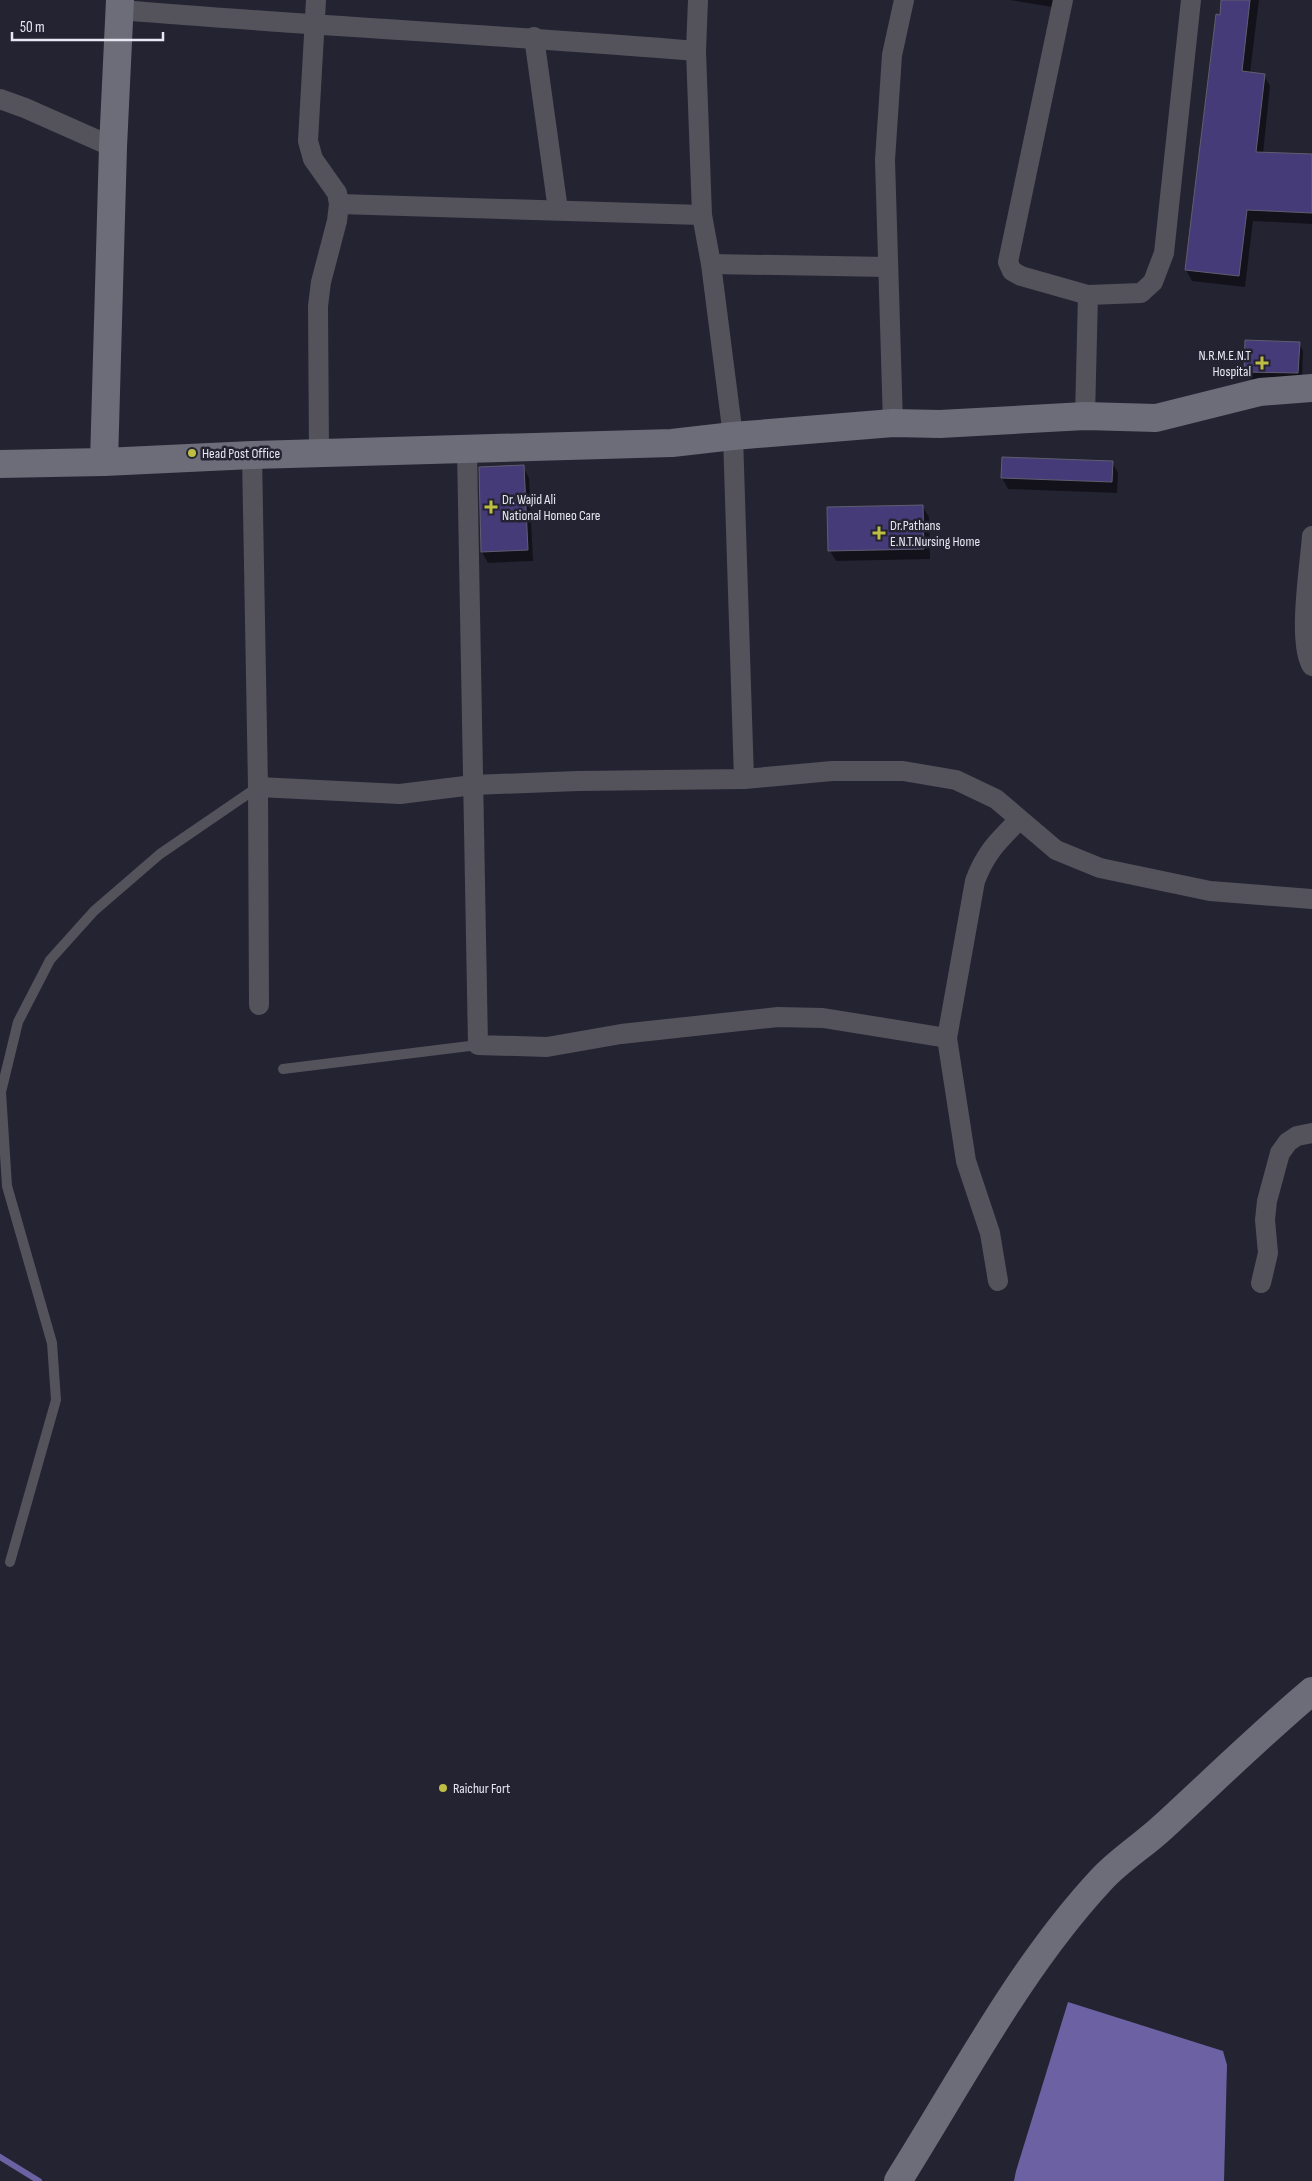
<svg xmlns="http://www.w3.org/2000/svg" width="1312" height="2181" viewBox="0 0 1312 2181" font-family="'Sofia Sans Condensed',sans-serif">
<style>
.water{fill:#6b61a3}
.shadow{fill:#0007}
.lines{fill:none;stroke-linecap:round;stroke-linejoin:round}
.stream{stroke:#6b61a3;stroke-width:6}
.building{fill:#463b79;stroke:#5f5e6f}
.service{stroke:#54535b;stroke-width:10}
.minor{stroke:#54535b;stroke-width:20}
.secondary{stroke:#6d6c79;stroke-width:28}
.poi-dot{fill:#bebf42;stroke:#242332;stroke-width:2}
.labels{text-anchor:middle;dominant-baseline:central;stroke-width:5;stroke-linejoin:round;paint-order:stroke}
.poi-label{font-size:14px;fill:#e8e8f2;stroke:#242332;text-anchor:start}
</style>
<rect width="100%" height="100%" fill="#242332"/>
<polygon class="water" points="1068,2002 1223,2051 1227,2065 1224,2181 1014,2181 1016,2171"/>
<g class="shadow">
<polygon points="1010,0 1067,0 1058,8"/>
<polygon points="1222,0 1259,0 1250,73 1264,75 1270,86 1263,154 1312,156 1312,224 1253,221 1245,287 1192,281 1186,270"/>
<polygon points="1246,342 1299,344 1303,351 1302,380 1249,379 1245,372"/>
<polygon points="1112,462 1118,473 1117,493 1008,489 1002,478"/>
<polygon points="523,467 529,478 533,561 488,563 482,552 480,469"/>
<polygon points="922,506 929,517 930,559 836,561 830,551"/>
</g>
<g class="lines">
<polyline class="stream" points="0,2157 39,2181"/>
</g>
<g class="building">
<polygon points="1221,0 1250,0 1242,71 1265,74 1256,152 1312,154 1312,213 1247,210 1239,276 1185,270 1216,14 1220,15"/>
<polygon points="1245,340 1300,342 1298,373 1244,372"/>
<polygon points="1002,457 1113,461 1112,482 1001,478"/>
<polygon points="524,465 528,550 481,552 479,467"/>
<polygon points="923,505 924,549 828,551 827,507"/>
</g>
<g class="lines">
<g class="service">
<polyline points="283,1069 478,1045"/>
<polyline points="10,1562 56,1400 52,1343 7,1186 1,1092 18,1022 50,960 94,911 160,854 258,787"/>
</g>
<g class="minor">
<polyline points="316,0 308,141 313,159 337,193 339,204 337,221 321,282 318,306 319,453"/>
<polyline points="698,0 696,51 702,215 711,264 733,436 744,779"/>
<polyline points="1063,0 1008,262 1012,271 1021,276 1088,295"/>
<path d="M120 10C312 26 504 35 696 51"/>
<polyline points="534,37 558,210"/>
<polyline points="0,99 25,108 113,147"/>
<polyline points="339,204 702,215"/>
<polyline points="711,264 888,267"/>
<polyline points="1085,416 1088,295 1141,293 1153,282 1164,253 1191,0"/>
<polyline points="893,423 885,160 892,55 904,0"/>
<polyline points="467,450 478,1045 547,1047 621,1034 778,1017 823,1018 947,1038"/>
<polyline points="252,455 258,787 259,1005"/>
<path d="M1312 536C1310 565 1297 643 1312 666"/>
<polyline points="258,787 400,794 473,785 578,781 744,779 832,771 903,771 956,780 996,799 1056,850 1100,868 1210,891 1312,899"/>
<path d="M998 1281 990 1233 966 1161 947 1038 975 881C986 852 998 841 1019 820"/>
<polyline points="1261,1283 1268,1253 1265,1220 1267,1201 1280,1153 1288,1142 1297,1136 1312,1133"/>
</g>
<g class="secondary">
<polyline points="104,462 113,147 120,0"/>
<polyline points="0,464 104,462 252,455 672,443 733,436 893,423 940,424 1085,416 1156,418 1260,392 1312,388"/>
<path d="M898 2181C961 2081 1020 1967 1101 1880 1119 1860 1144 1845 1164 1826 1213 1781 1261 1734 1312 1691"/>
</g>
</g>
<g class="poi-dot">
<path d="M1259.5 355.5h5v5h5v5h-5v5h-5v-5h-5v-5h5z"/>
<circle cx="192" cy="453" r="5"/>
<path d="M488.5 499.5h5v5h5v5h-5v5h-5v-5h-5v-5h5z"/>
<path d="M876.5 525.5h5v5h5v5h-5v5h-5v-5h-5v-5h5z"/>
<circle cx="443" cy="1788" r="5"/>
</g>
<g class="labels">
<g class="poi-label">
<text x="1251" y="355" text-anchor="end">N.R.M.E.N.T<tspan x="1251" dy="16">Hospital</tspan></text>
<text x="202" y="453">Head Post Office</text>
<text x="502" y="499">Dr. Wajid Ali<tspan x="502" dy="16">National Homeo Care</tspan></text>
<text x="890" y="525">Dr.Pathans<tspan x="890" dy="16">E.N.T.Nursing Home</tspan></text>
<text x="453" y="1788">Raichur Fort</text>
</g>
</g>
<path d="M12 32v8h151v-8" fill="none" stroke="#e8e8f2" stroke-width="2.5"/>
<text x="20" y="32" font-size="15" fill="#e8e8f2" stroke="#242332" stroke-width="4" paint-order="stroke">50 m</text>
</svg>
